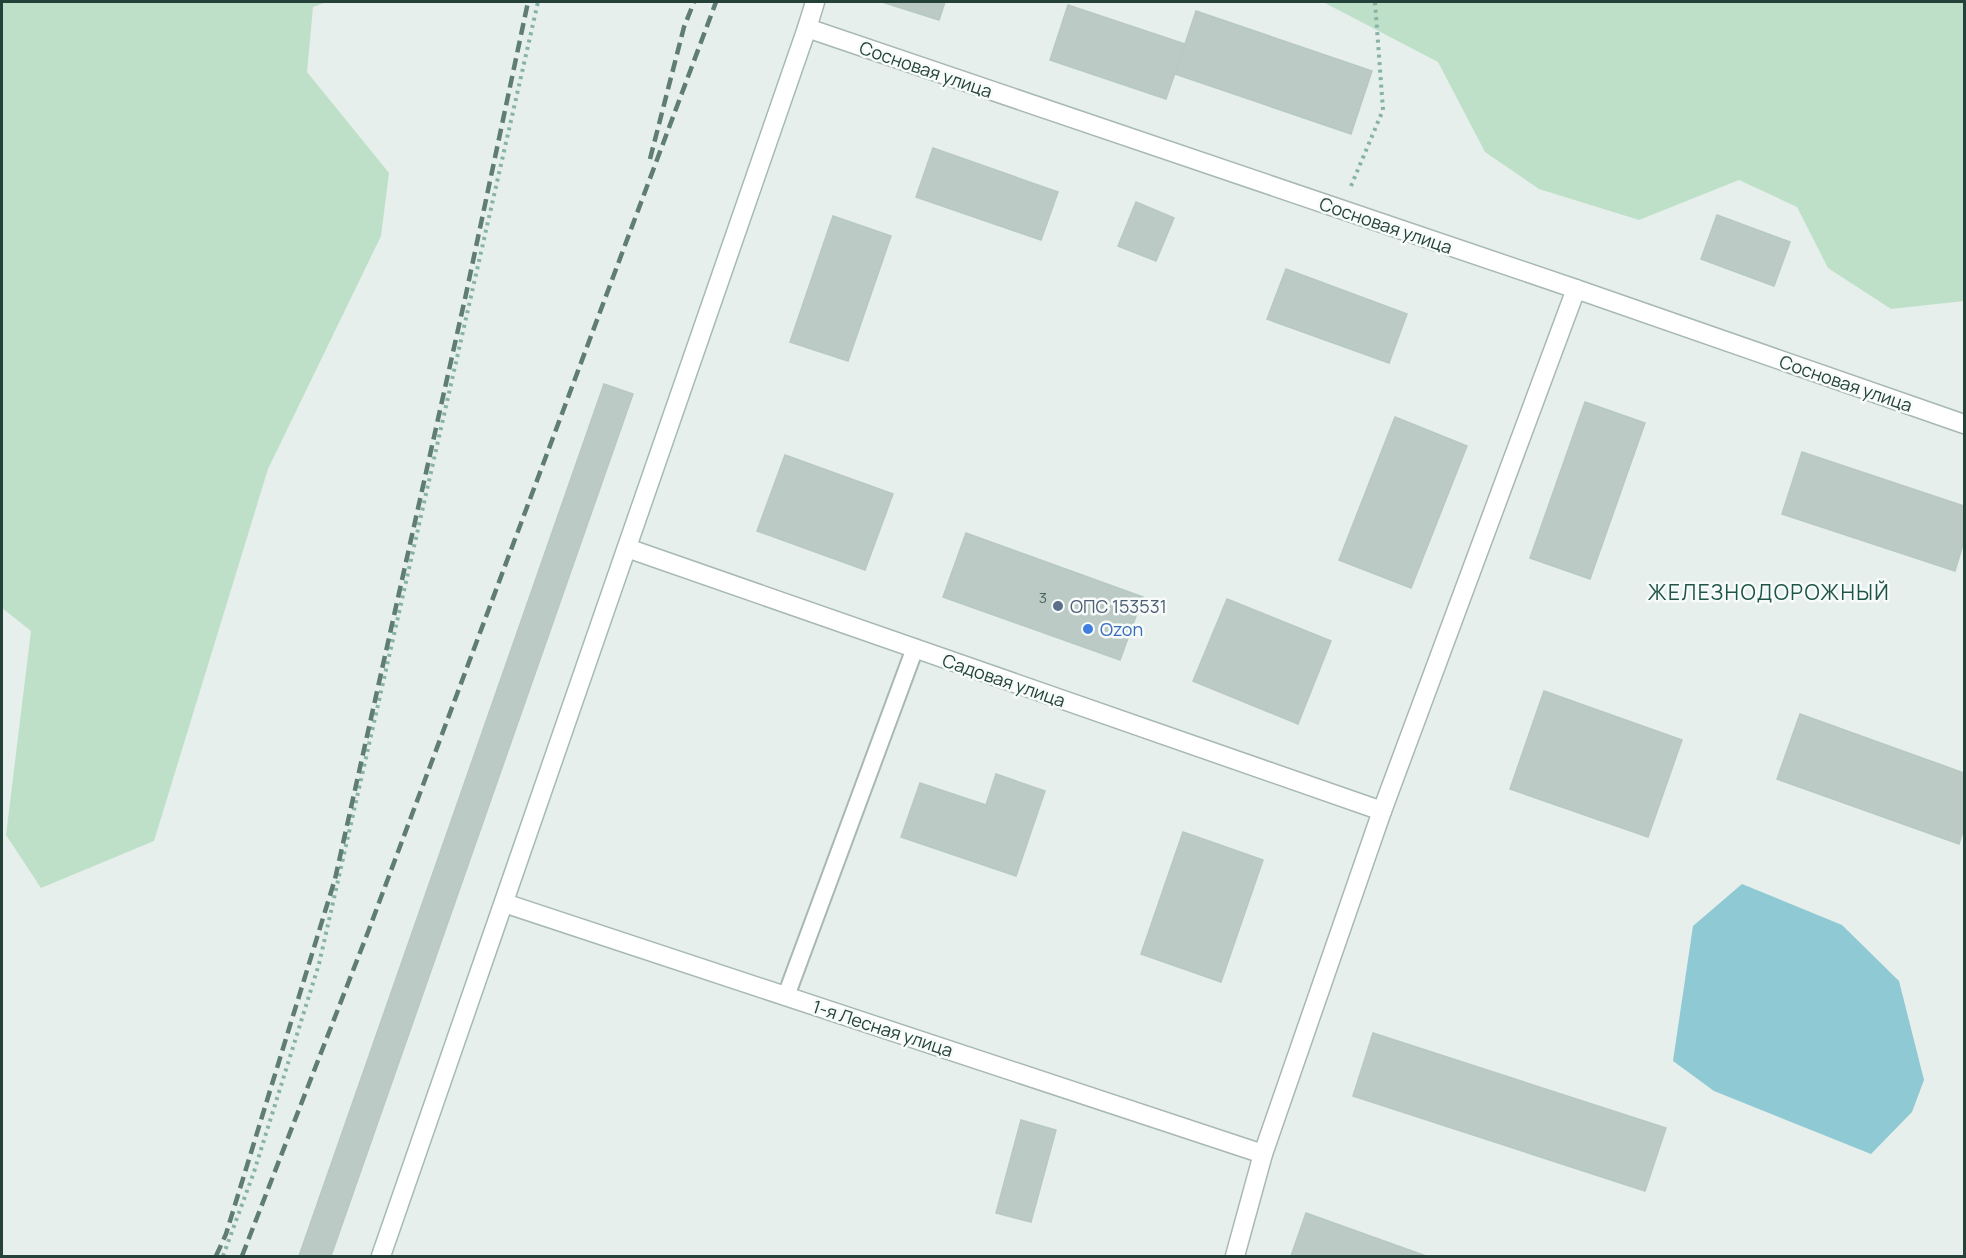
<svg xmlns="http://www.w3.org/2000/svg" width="1966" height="1258" viewBox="0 0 1966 1258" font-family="Manrope,sans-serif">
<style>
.green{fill:#bfe0c8}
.water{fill:#8ec9d4}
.building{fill:#bbcac4;stroke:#b8c9c2;stroke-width:1.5}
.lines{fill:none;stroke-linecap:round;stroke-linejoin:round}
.lane-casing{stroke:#a8b8b2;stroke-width:20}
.street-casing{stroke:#a8b8b2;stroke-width:21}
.secondary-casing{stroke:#a4bbb3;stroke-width:21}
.path{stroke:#86b3a5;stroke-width:4;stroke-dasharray:3 4.5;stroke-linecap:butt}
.lane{stroke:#fff;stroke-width:16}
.street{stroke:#fff;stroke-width:18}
.secondary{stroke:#fff;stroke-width:18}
.rail{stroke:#5f7d75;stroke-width:4.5;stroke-dasharray:12 6;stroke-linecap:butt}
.service-dot{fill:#5c6f8a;stroke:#f7fbf9;stroke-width:2}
.shop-dot{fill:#3f7fe0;stroke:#f7fbf9;stroke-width:2}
.labels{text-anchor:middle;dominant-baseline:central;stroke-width:5;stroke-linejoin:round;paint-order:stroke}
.number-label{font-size:15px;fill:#4a645c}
.street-label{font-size:18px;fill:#24423a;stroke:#f7fbf9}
.service-label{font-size:18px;fill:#4e5e75;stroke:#f7fbf9;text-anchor:start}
.shop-label{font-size:18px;fill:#366cbe;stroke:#f7fbf9;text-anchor:start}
.quarter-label{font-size:21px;letter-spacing:1.5px;fill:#1f5548;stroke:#f7fbf9}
</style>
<rect width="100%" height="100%" fill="#e6efeb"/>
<g class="green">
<polygon points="2,2 327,2 313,7 307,72 389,173 381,236 268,469 154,841 41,888 6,835 31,631 2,608"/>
<polygon points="1323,2 1964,2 1964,301 1891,309 1828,268 1797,207 1739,180 1639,220 1539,189 1485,152 1438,62"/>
</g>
<polygon class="water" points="1742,884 1842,925 1899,981 1924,1080 1912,1112 1871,1154 1714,1091 1673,1061 1693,926"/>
<g class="building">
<polygon points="882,2 945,2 939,20"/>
<polygon points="1068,5 1185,44 1166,99 1050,60"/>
<polygon points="1196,11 1372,71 1351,134 1175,74"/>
<polygon points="933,148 1058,192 1041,240 916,197"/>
<polygon points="1136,202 1174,218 1156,261 1118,246"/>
<polygon points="1717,215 1790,242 1774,286 1701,259"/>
<polygon points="833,216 891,236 848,361 790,342"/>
<polygon points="1286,269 1407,314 1389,363 1267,319"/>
<polygon points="604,384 633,394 331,1256 299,1256"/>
<polygon points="1585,402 1645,423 1590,579 1530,558"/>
<polygon points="1395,417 1467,446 1411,588 1339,560"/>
<polygon points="1802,452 1964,506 1964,541 1955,571 1782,514"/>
<polygon points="785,455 893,494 865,570 757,531"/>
<polygon points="966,533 1143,597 1120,660 943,597"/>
<polygon points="1227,599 1331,641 1298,724 1193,681"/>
<polygon points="1544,691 1682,740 1648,837 1510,789"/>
<polygon points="1800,714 1964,773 1964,828 1959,844 1777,779"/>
<polygon points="996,774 1045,791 1016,876 901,837 920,783 986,805"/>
<polygon points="1183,832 1263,860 1221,982 1141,954"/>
<polygon points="1373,1033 1666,1128 1645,1191 1353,1096"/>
<polygon points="1021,1120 1056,1130 1031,1222 996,1213"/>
<polygon points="1306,1213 1426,1256 1291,1256"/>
</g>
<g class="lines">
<g class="lane-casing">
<polyline id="lane" points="786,996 915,648"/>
</g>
<g class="street-casing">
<g id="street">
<polyline points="815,2 807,28 1576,289 1964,424"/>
<polyline points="627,548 1382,811"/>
<polyline points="504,903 1263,1154"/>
<polyline points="1235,1256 1263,1154 1382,811 1576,289"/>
</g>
</g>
<g class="secondary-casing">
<polyline id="secondary" points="381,1256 807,28"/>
</g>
<g class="path">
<polyline points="1351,186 1383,110 1375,2"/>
<polyline points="223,1256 254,1172 319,964 538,2"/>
</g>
<use href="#lane" class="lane"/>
<use href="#street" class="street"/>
<use href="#secondary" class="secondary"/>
<g class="rail">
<polyline points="650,159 684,27 694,2"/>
<polyline points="216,1256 226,1234 335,879 466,294 528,2"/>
<polyline points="242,1256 368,932 716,2"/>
</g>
</g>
<circle class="service-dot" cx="1058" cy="606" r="6"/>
<circle class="shop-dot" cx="1088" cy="629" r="6"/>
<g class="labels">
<g class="number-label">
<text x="1043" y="597">3</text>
</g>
<g class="street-label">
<text transform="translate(926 69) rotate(19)">Сосновая улица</text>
<text transform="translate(1386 225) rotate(19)">Сосновая улица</text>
<text transform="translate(1846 383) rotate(19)">Сосновая улица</text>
<text transform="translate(1004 680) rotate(19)">Садовая улица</text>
<text transform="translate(883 1028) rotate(18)">1-я Лесная улица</text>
</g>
<g class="service-label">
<text x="1070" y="606">ОПС 153531</text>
</g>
<g class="shop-label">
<text x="1100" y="629">Ozon</text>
</g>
<g class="quarter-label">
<text x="1769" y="592">ЖЕЛЕЗНОДОРОЖНЫЙ</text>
</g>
</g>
<rect width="1966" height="1258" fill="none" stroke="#24423a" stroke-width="6"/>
</svg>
